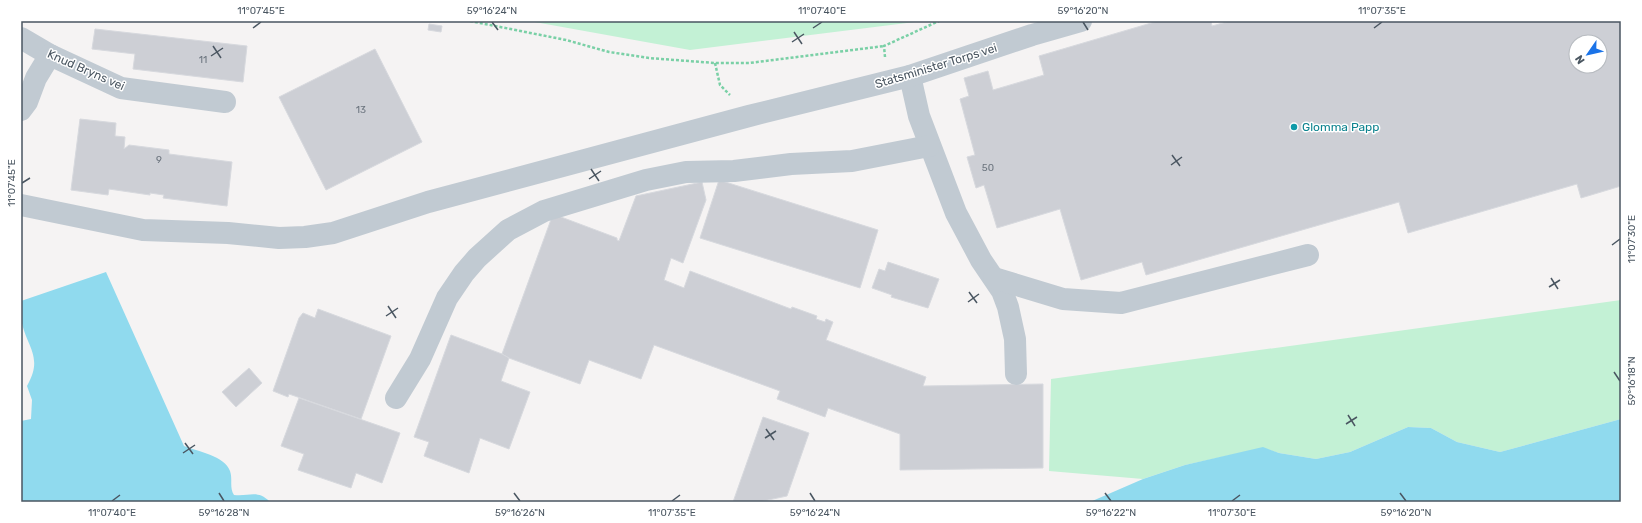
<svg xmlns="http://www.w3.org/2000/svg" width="1642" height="523" viewBox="0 0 1642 523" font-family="Rubik,sans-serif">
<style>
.green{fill:#c3f1d5}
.water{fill:#90daee}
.building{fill:#cdcfd5;stroke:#d7d9de;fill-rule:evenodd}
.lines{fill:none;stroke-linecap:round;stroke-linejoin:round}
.path{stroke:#7ad0a6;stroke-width:2.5;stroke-dasharray:3 2;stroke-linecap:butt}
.minor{stroke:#c1cad2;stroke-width:22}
.ticks{fill:none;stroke:#4a5661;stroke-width:1.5}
.culture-dot{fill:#0f9aa8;stroke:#fff;stroke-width:1.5}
.labels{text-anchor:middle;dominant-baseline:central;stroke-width:3;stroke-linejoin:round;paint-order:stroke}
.number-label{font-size:10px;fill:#6b747e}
.street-label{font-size:12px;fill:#4a5661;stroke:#fff}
.culture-label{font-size:12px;fill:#0d838f;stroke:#fff;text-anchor:start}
.neatline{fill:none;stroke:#4a5661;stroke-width:1.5}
.ticks-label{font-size:10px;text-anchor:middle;fill:#4a5661}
</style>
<rect width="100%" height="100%" fill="#f5f3f3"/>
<g class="green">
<polygon points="529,21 923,21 690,50"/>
<polygon points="1621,300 1621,419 1500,452 1457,442 1431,428 1408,427 1350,452 1316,459 1279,453 1263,448 1185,465 1143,479 1049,471 1051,379"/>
</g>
<g class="water">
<path d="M106 272 184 446C197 451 225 456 230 471 233 480 229 487 234 495 249 497 257 489 270 502H21V421L31 419 32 400 27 386C45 355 24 345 21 317 20 312 21 306 21 301Z"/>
<polygon points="1621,419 1621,502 1090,502 1143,479 1185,465 1263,447 1279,453 1316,459 1350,452 1408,427 1431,428 1457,442 1500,452"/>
</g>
<g class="building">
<path d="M1158 21H1211L1212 26 1230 21H1621V186L1581 198 1577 184 1408 233 1399 202 1146 275 1142 262 1081 280 1060 209 997 228 984 185 976 188 967 157 975 155 960 99 969 96 964 78 988 71 993 90 1044 75 1039 56ZM1576 42H1600V66H1576Z"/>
<polygon points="429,24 442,26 441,32 428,30"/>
<polygon points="95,29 247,46 243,82 133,69 135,54 92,49"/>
<polygon points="375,49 422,142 326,190 279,97"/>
<polygon points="80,119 116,123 115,136 125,137 124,149 129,145 169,150 169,154 232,162 227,206 163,198 164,195 150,193 150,195 109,189 108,195 71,190"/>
<polygon points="719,180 878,230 860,288 700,238"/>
<polygon points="702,182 706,200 683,263 671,258 664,280 684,288 690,271 791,309 792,307 817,316 816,319 825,322 826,319 833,322 826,340 926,377 923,386 1043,384 1043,468 900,470 900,434 828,408 825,417 777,399 780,391 654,345 641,379 589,360 580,384 509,358 502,354 553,214 617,238 617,240 619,241 636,196"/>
<polygon points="888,262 939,279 928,308 891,297 892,295 872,288 879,269 885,271"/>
<polygon points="318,309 391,336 361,419 289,394 288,397 273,391 299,318 303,313 315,318"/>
<polygon points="451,335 502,354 509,358 501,381 530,392 509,449 480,438 469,473 424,456 429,442 414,437"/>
<polygon points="249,368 262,383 236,407 222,392"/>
<polygon points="299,398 400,433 382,483 356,473 351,488 298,470 304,454 281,446"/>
<polygon points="763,417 809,433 787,496 759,502 733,502"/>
</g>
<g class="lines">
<g class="path">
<polyline points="470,21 566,40 609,52 649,58 715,63 749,63 884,46"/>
<polyline points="885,57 884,46 939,21"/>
<polyline points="715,63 720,85 730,95"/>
</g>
<g class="minor">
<polyline points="21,38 50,55 121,88 225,102"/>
<polyline points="910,76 919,116 956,213 981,260 1002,291 1008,307 1015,339 1016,374"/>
<polyline points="21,110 27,102 36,78 50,55"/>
<polyline points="21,205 143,230 228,233 279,238 305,237 333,233 428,202 749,116 910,76 1032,35 1081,21"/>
<polyline points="994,278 1063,299 1121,303 1308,255"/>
<polyline points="396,398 420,359 447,298 464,273 477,258 508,230 544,211 646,180 686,172 734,171 791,164 852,161 929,146"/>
</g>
</g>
<path class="ticks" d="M492 22 498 30M1083 22 1088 30M253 28 261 22M813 28 822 22M1374 28 1382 22M794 32 802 44M792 42 804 34M213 46 221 58M211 56 223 48M1172 155 1180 166M1171 165 1182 157M591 169 599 181M589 179 601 171M22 183 30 178M1612 245 1620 239M1551 278 1558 289M1549 287 1560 280M969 292 977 303M968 302 979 294M388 306 396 318M386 316 398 308M1614 372 1620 381M1348 415 1355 426M1346 424 1357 417M766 429 774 440M765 438 776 431M185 443 193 454M183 453 195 445M219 493 224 501M514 493 520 501M810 493 815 501M1105 493 1111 501M1400 493 1406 501M112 501 120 495M672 501 680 495M1232 501 1240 495"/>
<circle class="culture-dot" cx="1294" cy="127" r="4"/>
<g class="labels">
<g class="number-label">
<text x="203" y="60">11</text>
<text x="361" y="110">13</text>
<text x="159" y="160">9</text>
<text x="988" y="168">50</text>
</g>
<g class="street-label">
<text transform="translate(936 66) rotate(-17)">Statsminister Torps vei</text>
<text transform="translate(86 70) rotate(24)">Knud Bryns vei</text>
</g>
<g class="culture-label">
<text x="1302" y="127">Glomma Papp</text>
</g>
</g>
<rect width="1642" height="523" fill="none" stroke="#ffffff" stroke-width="44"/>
<g transform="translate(1588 54) rotate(236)"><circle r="19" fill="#ffffff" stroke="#b7bbc0"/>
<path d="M0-3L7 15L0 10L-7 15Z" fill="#1a73e8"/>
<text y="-6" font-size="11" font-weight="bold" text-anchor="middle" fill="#4a5661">N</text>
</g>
<rect x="22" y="22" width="1598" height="479" class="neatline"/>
<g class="ticks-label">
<text x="261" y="14">11°07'45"E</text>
<text x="492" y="14">59°16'24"N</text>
<text x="822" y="14">11°07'40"E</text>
<text x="1083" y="14">59°16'20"N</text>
<text x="1382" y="14">11°07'35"E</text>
<text transform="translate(11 183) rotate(-90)" y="4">11°07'45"E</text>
<text transform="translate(1631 239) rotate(-90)" y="4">11°07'30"E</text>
<text transform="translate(1631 381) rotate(-90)" y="4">59°16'18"N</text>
<text x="112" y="516">11°07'40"E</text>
<text x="224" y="516">59°16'28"N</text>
<text x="520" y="516">59°16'26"N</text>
<text x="672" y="516">11°07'35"E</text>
<text x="815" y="516">59°16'24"N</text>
<text x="1111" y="516">59°16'22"N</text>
<text x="1232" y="516">11°07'30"E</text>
<text x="1406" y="516">59°16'20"N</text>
</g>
</svg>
